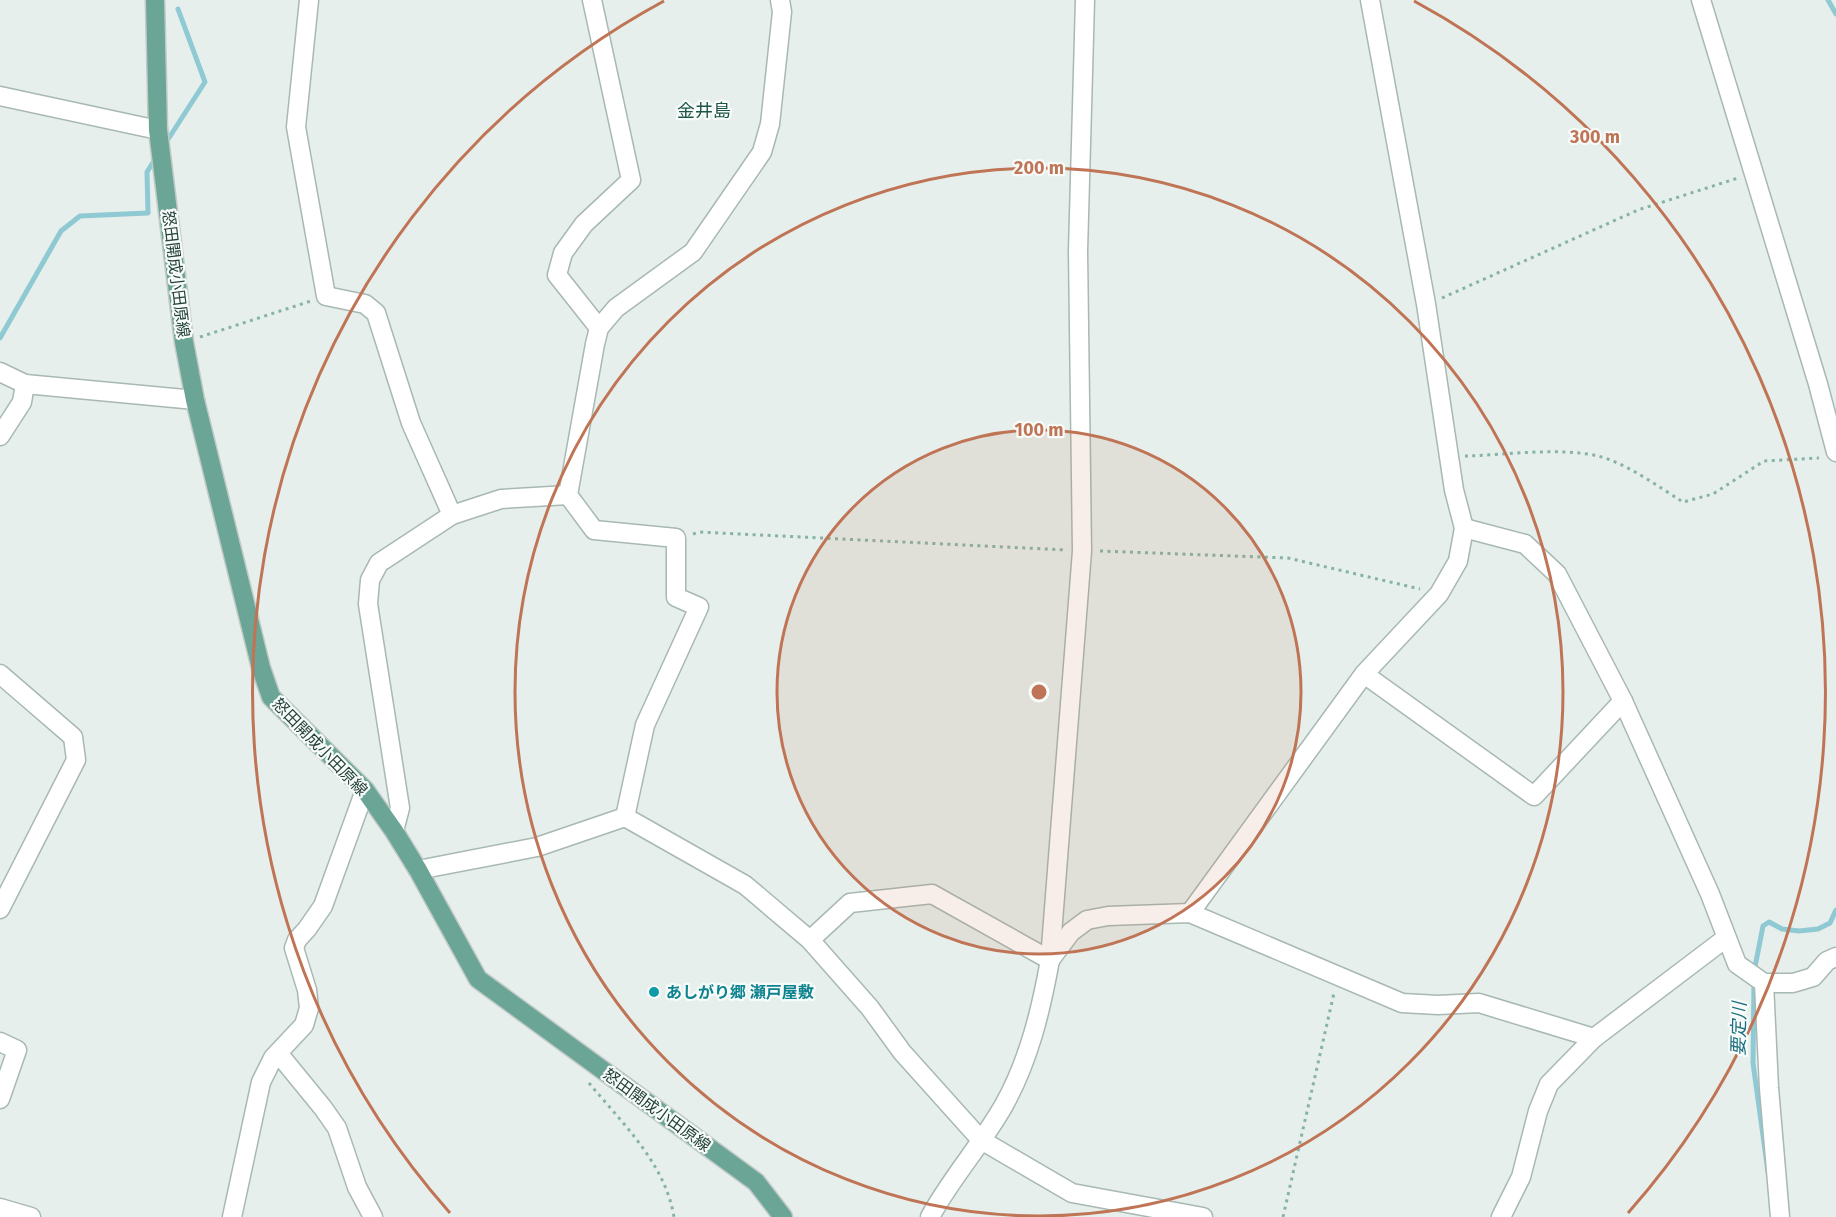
<svg xmlns="http://www.w3.org/2000/svg" width="1836" height="1217" viewBox="0 0 1836 1217" font-family="'Fira Sans','Noto Sans JP',sans-serif">
<style>
.lines{fill:none;stroke-linecap:round;stroke-linejoin:round}
.stream{stroke:#8ec9d4;stroke-width:5}
.minor-casing{stroke:#a8b8b2;stroke-width:21}
.major-casing{stroke:#c2cac8;stroke-width:21}
.path{stroke:#86b3a5;stroke-width:3;stroke-dasharray:3 4.5;stroke-linecap:butt}
.minor{stroke:#fff;stroke-width:18}
.major{stroke:#6aa596;stroke-width:18}
.ring{fill:none;stroke:#c07456;stroke-width:3}
.culture-dot{fill:#0f9aa8;stroke:#f7fbf9;stroke-width:2}
.labels{text-anchor:middle;dominant-baseline:central;stroke-width:4.5;stroke-linejoin:round;paint-order:stroke}
.street-label{font-size:16px;fill:#24423a;stroke:#f7fbf9}
.culture-label{font-size:16px;font-weight:bold;fill:#0d838f;stroke:#f7fbf9;text-anchor:start}
.neighbourhood-label{font-size:18px;fill:#1f5548;stroke:#f7fbf9}
.water-label{font-size:18px;font-style:italic;fill:#1c6f80;stroke:#f7fbf9}
.centre{fill:#c07456;stroke:#f7fbf9;stroke-width:3}
.ring-label{font-size:18px;text-anchor:middle;font-weight:bold;fill:#c07456;stroke:#f7fbf9;stroke-width:4.5;stroke-linejoin:round;paint-order:stroke}
</style>
<rect width="100%" height="100%" fill="#e6efeb"/>
<g class="lines">
<g class="stream">
<polyline points="1828,0 1836,14"/>
<polyline points="165,144 205,82 178,9"/>
<polyline points="0,338 61,231 80,216 148,213 147,172 155,159"/>
<polyline points="1754,972 1763,926 1769,922 1782,929 1799,931 1818,929 1830,923 1836,910"/>
<polyline points="1754,982 1753,1063 1768,1172"/>
</g>
<g class="minor-casing">
<g id="minor">
<polyline points="309,0 296,127 326,296 365,304 376,313 411,423 452,515"/>
<polyline points="592,0 631,180 584,224 563,253 557,275 599,328"/>
<polyline points="1701,0 1818,384 1836,452"/>
<polyline points="0,96 158,130"/>
<polyline points="0,372 25,384 195,400"/>
<polyline points="0,436 22,402 25,384"/>
<polyline points="1464,528 1525,544 1557,574 1623,701 1710,894 1737,964 1764,983 1793,983 1813,977 1827,961 1836,957"/>
<polyline points="0,674 73,737 76,760 0,909"/>
<polyline points="1364,674 1534,796 1623,701"/>
<polyline points="625,817 645,725 699,607 676,597 676,538 594,530 568,495 595,344 599,328 616,308 693,252 762,152 770,124 782,12 780,0"/>
<polyline points="394,831 400,808 368,604 370,580 379,563 452,515 501,499 568,495"/>
<polyline points="418,870 537,847 625,817 745,885 810,940 850,903 932,894 1050,960"/>
<polyline points="1190,913 1364,674 1439,594 1458,561 1464,528 1454,490 1426,304 1370,0"/>
<polyline points="810,940 870,1008 902,1052 981,1140 1072,1193 1203,1217"/>
<polyline points="1050,960 1071,932 1087,920 1108,916 1190,913 1402,1003 1438,1005 1479,1003 1594,1038"/>
<polyline points="1764,983 1769,1088 1780,1217"/>
<polyline points="0,1042 17,1050 0,1099"/>
<polyline points="278,1053 323,1108 337,1128 357,1187 373,1217"/>
<polyline points="0,1208 31,1217"/>
<polyline points="232,1217 261,1082 273,1058 304,1025 309,1008 307,990 294,948 297,940 307,929 323,906 365,790"/>
<path d="M930 1217C951 1178 982 1144 1004 1105 1029 1060 1041 1010 1050 960L1082 551 1078 251 1085 0"/>
<polyline points="1501,1217 1521,1177 1538,1111 1549,1084 1594,1038 1726,938"/>
</g>
</g>
<g class="major-casing">
<polyline id="major" points="155,0 158,130 184,342 195,400 261,668 271,697 365,790 394,831 418,870 478,979 756,1182 783,1217"/>
</g>
<g class="path">
<polyline points="1442,298 1638,210 1738,178"/>
<polyline points="200,337 311,301"/>
<path d="M1465 456C1507 455 1558 447 1598 456 1626 463 1659 487 1683 502L1713 494 1764 461 1819 458"/>
<polyline points="693,534 699,532 1066,550"/>
<polyline points="1100,551 1288,558 1420,589"/>
<path d="M589 1083C622 1123 665 1163 674 1217"/>
<polyline points="1283,1217 1334,993"/>
</g>
<use href="#minor" class="minor"/>
<use href="#major" class="major"/>
</g>
<circle cx="1039" cy="692" r="262" fill="#c07456" fill-opacity=".12"/>
<g class="ring">
<circle cx="1039" cy="692" r="262"/>
<circle cx="1039" cy="692" r="524"/>
<path d="M450 1213A786 786 0 0 1 664 1M1414 1A786 786 0 0 1 1628 1213"/>
</g>
<circle class="culture-dot" cx="654" cy="992" r="6"/>
<g class="labels">
<g class="street-label">
<text transform="translate(176 274) rotate(83)">怒田開成小田原線</text>
<text transform="translate(320 747) rotate(46)">怒田開成小田原線</text>
<text transform="translate(657 1110) rotate(36)">怒田開成小田原線</text>
</g>
<g class="culture-label">
<text x="666" y="992">あしがり郷 瀬戸屋敷</text>
</g>
<g class="neighbourhood-label">
<text x="704" y="111">金井島</text>
</g>
<g class="water-label">
<text transform="translate(1739 1029) rotate(-89)">要定川</text>
</g>
</g>
<circle cx="1039" cy="692" r="9" class="centre"/>
<g class="ring-label">
<text x="1595" y="143">300 m</text>
<text x="1039" y="174">200 m</text>
<text x="1039" y="436">100 m</text>
</g>
</svg>
